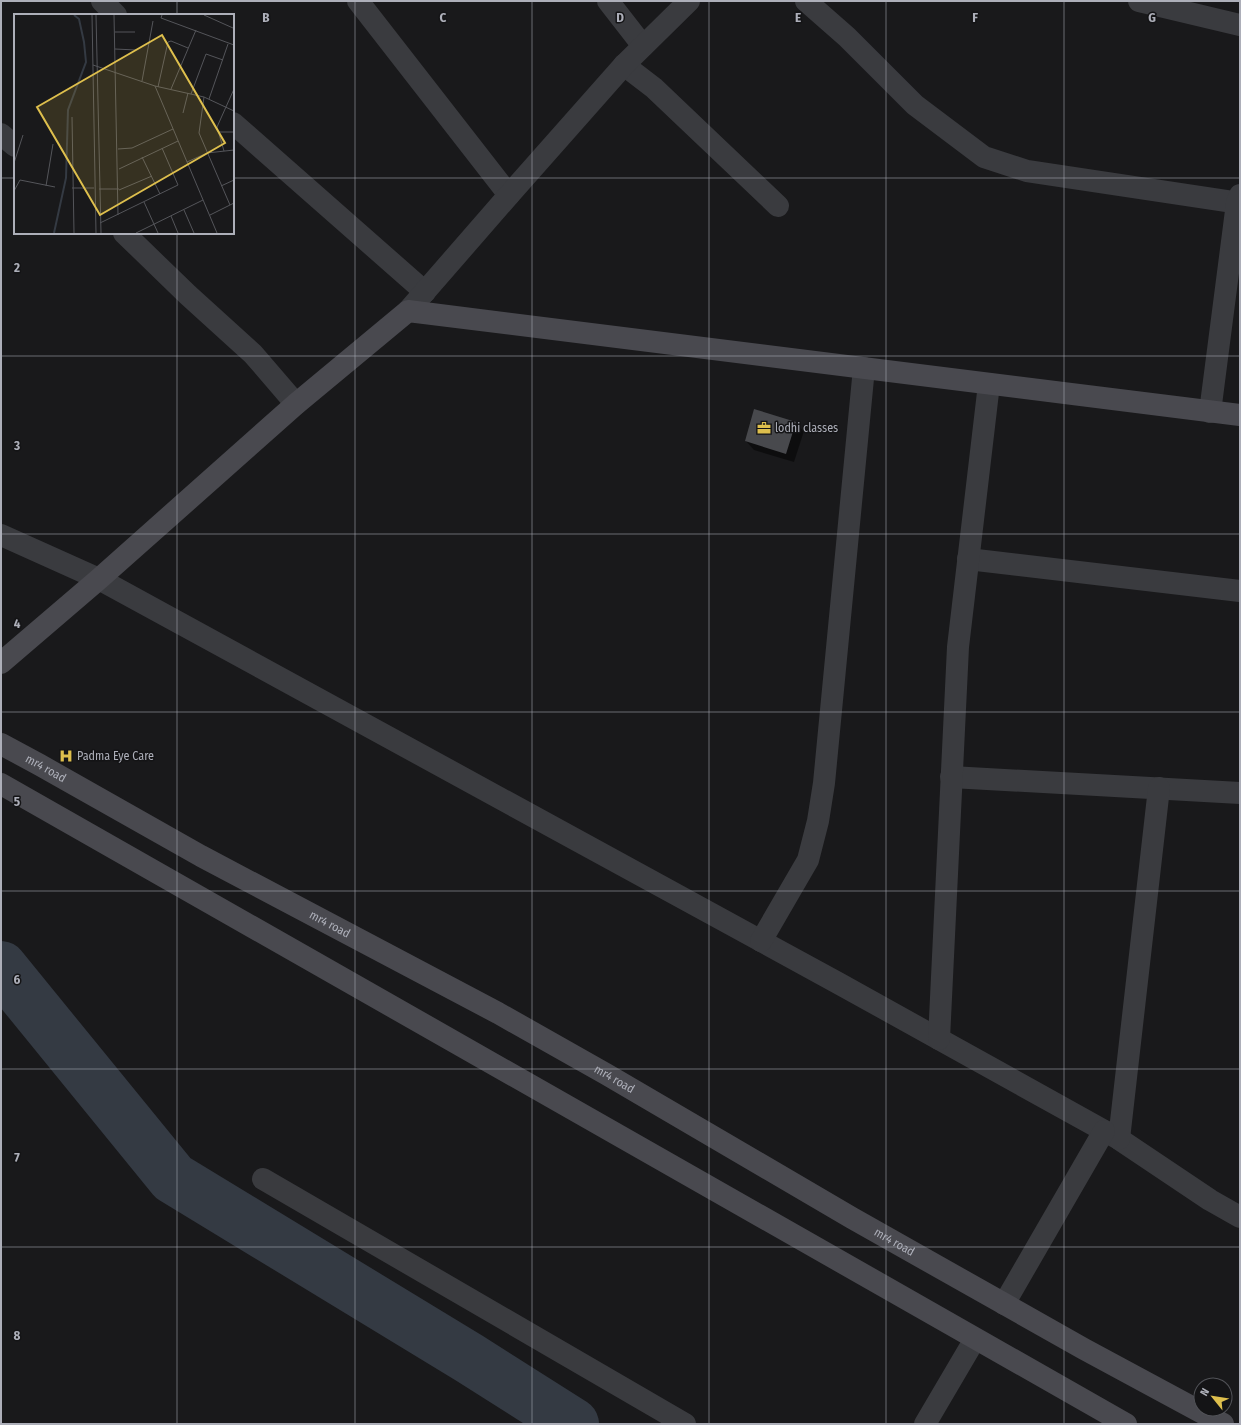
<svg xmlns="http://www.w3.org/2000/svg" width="1241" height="1425" viewBox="0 0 1241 1425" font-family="'Fira Sans Condensed',sans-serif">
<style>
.shadow{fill:#0007}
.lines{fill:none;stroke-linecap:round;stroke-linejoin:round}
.river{stroke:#343a43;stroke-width:52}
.building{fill:#48494d}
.street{stroke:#3a3b3f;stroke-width:22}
.secondary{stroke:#49494f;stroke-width:22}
.grid{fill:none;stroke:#adafb9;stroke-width:1;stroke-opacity:0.55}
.labels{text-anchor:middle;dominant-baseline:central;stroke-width:3;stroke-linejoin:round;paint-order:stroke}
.poi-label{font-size:12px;fill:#adafb9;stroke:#141416;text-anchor:start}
.street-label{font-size:12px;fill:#adafb9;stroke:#141416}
.inset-river{fill:none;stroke:#343a43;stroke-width:2}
.inset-road{fill:none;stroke:#54555a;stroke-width:1}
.view{fill:#debf4d;fill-opacity:0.15;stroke:#debf4d;stroke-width:2}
.inset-edge{fill:none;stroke:#adafb9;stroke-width:2}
.grid-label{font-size:13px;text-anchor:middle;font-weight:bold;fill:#adafb9;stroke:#141416;stroke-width:3;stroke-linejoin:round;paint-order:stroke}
</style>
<rect width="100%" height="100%" fill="#19191b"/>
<polygon class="shadow" points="795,423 804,431 794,462 754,450 746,441"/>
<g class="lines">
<polyline class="river" points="1,967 173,1178 469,1358 573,1424"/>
</g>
<polygon class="building" points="754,409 796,422 786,454 745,441"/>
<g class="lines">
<g class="street">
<polyline points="102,1 116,15"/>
<polyline points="358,1 509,195"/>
<polyline points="608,1 643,46"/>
<polyline points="806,1 847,37 915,105 984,157 1027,171 1240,203"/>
<polyline points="1139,1 1240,25"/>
<polyline points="624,65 654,88 778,206"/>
<polyline points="233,123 425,292"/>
<polyline points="1,134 15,146"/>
<polyline points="124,233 188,295 253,354 296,404"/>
<polyline points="408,311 509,195 624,65 689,1"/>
<polyline points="1210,412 1237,203 1240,195"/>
<polyline points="1,535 99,579 838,983 1119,1139 1210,1200 1240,1217"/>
<polyline points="968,559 1240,591"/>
<polyline points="951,777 1240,793"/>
<polyline points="761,941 808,860 818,821 824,783 864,368"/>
<polyline points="939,1039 958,647 989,384"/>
<polyline points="1119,1139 1159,788"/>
<polyline points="263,1179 685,1424"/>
<polyline points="1004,1304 1104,1131"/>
<polyline points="925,1424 975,1339"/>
</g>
<g class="secondary">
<polyline points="1,663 99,579 296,404 408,311 1240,415"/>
<path id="s1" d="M1 744 40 765 201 856 498 1013 606 1074 852 1218 1084 1349 1223 1424"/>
<polyline points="1,784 1126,1424"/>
</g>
</g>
<path class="grid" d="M177 1V15M355 1V1424M532 1V1424M709 1V1424M886 1V1424M1064 1V1424M1 178H15M233 178H1240M177 233V1424M1 356H1240M1 534H1240M1 712H1240M1 891H1240M1 1069H1240M1 1247H1240"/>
<defs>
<g id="office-bare" transform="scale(1.08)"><path d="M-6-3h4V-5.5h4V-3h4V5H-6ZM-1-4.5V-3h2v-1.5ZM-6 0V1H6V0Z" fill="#debf4d" stroke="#141416" stroke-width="2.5" paint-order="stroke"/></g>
<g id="hospital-bare" transform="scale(1.08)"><path d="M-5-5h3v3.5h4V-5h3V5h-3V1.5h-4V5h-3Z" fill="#debf4d" stroke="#141416" stroke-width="2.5" paint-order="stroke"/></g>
</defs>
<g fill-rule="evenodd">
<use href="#office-bare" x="764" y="428"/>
<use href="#hospital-bare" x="66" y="756"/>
</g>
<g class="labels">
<g class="poi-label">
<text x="775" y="428">lodhi classes</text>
<text x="77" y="756">Padma Eye Care</text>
</g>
<g class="street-label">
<text stroke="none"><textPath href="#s1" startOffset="51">mr4 road</textPath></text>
<text stroke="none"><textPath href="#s1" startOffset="375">mr4 road</textPath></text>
<text stroke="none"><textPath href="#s1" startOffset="699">mr4 road</textPath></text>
<text stroke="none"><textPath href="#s1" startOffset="1023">mr4 road</textPath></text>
</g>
</g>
<g transform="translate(14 14)">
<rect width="220" height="220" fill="#19191b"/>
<path class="inset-river" d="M40 219 52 164 54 96 72 48 70 28 65 5 60 1"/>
<path class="inset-road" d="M78 1 82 219M82 1 87 219M100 1 104 201M148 1 147 4 220 31M190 1 219 14M101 18H121M101 35 122 36M79 51 141 72 203 219M128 67 139 7M141 72 190 83 220 97M144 73 154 28 157 27 174 34M157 75 182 16M177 80 192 40 209 46M190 83 185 119 216 191M195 85 214 30M169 99 174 79M58 103 60 219M205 118H220M104 135 118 134 159 115M210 137 203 113 220 75M128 143 146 180M173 148 193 139 220 136M0 149 9 121M105 155 164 127M32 172 39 130M207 172 220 166M58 174H80M85 175H105M105 176 138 162M0 177 6 166 41 173M130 188 144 219M170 196 180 219M196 201 220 189M157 202 164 219M86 209 164 171 148 134M122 219 189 186"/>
<path class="view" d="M148 21 211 129 86 201 23 93Z"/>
<rect width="220" height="220" class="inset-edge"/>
</g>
<g class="grid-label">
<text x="266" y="22">B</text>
<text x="443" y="22">C</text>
<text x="620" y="22">D</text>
<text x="798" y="22">E</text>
<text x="975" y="22">F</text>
<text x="1152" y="22">G</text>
<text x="17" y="272">2</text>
<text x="17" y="450">3</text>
<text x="17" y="628">4</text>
<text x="17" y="806">5</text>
<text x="17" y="984">6</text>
<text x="17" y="1162">7</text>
<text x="17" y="1340">8</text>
</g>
<rect width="1241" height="1425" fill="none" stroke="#adafb9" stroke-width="4"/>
<g transform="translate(1213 1397) rotate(300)"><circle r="19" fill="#141416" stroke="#515257"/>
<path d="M0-3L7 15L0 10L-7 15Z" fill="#debf4d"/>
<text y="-6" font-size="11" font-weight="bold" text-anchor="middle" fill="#adafb9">N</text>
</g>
</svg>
